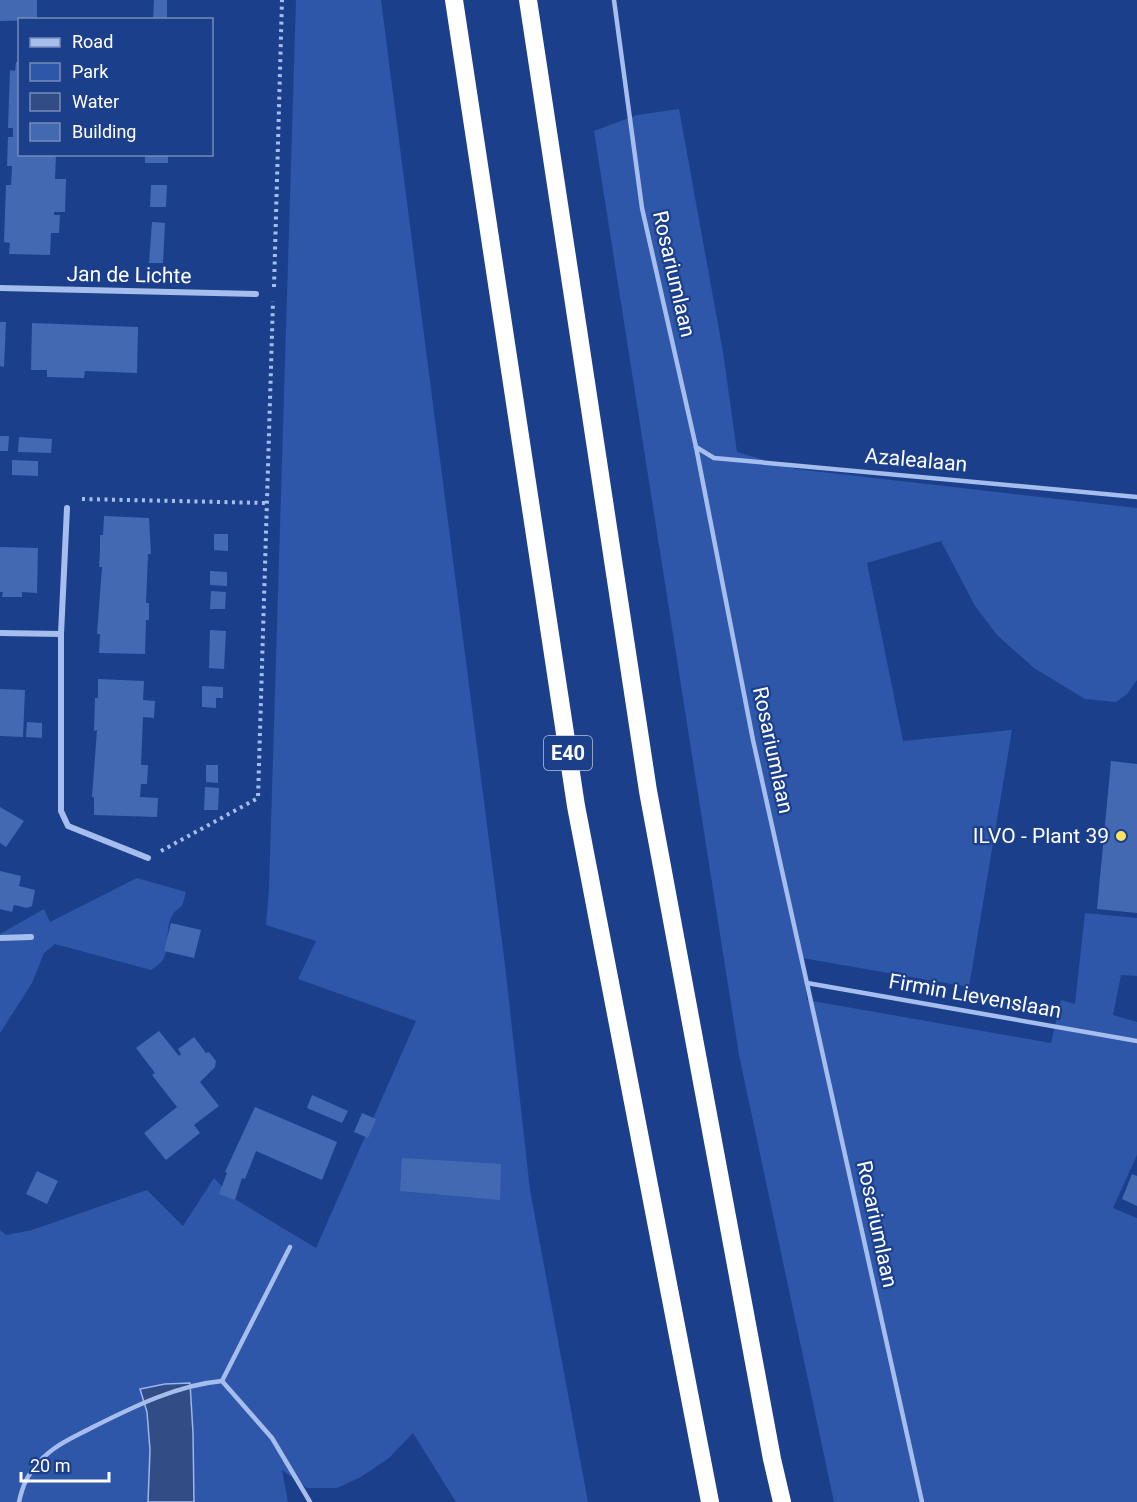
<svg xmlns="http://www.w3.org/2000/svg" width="1137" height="1502" viewBox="0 0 1137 1502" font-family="Roboto,sans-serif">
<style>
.green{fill:#2e57a9}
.water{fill:#324c85;stroke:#99b7ef;stroke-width:1.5}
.building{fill:#4469b3}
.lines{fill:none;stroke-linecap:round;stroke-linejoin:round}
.path{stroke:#a6beed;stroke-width:4;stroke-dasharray:3 4.5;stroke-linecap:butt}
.lane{stroke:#a6beed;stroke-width:4.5}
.street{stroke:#a6beed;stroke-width:6}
.highway{stroke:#fff;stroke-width:18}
.poi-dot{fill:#fee363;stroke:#1b3f8b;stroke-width:2}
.labels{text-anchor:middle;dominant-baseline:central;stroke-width:4.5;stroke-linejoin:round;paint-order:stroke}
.shield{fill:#1b3f8b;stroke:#bbc5dc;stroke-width:1.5}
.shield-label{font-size:20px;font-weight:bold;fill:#fff}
.street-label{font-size:21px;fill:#fff;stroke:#1b3f8b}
.poi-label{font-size:21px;fill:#fff;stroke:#1b3f8b;text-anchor:end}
</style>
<rect width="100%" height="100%" fill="#1b3f8b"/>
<g class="green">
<polygon points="296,0 381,0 505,965 530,1190 588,1502 456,1502 413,1433 389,1458 361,1477 337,1488 307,1488 282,1470 288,1502 194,1502 194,1457 140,1389 147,1412 150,1450 148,1502 0,1502 0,1230 6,1235 32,1230 147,1190 183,1226 214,1178 233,1198 316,1248 416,1021 298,979 316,941 266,925 269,889"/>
<polygon points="679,109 723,352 737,452 796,469 1137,508 1137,680 1127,694 1116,702 1085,699 1034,668 997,635 975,606 941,541 867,563 903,741 1012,730 969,987 802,958 807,1000 1051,1043 1061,1000 1075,1004 1085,913 1137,918 1137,976 1121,975 1113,1015 1137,1022 1137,1155 1113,1208 1137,1218 1137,1502 834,1502 739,1055 594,131 637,115"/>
<path d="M137 878 186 892 182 906C160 918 173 946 162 961 159 965 154 968 151 970L55 944 44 953 32 983 0 1033V934L44 909 50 922Z"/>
</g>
<polygon class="water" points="190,1383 193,1433 194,1502 148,1502 150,1450 147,1412 140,1389 165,1384"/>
<g class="building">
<polygon points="0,0 37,0 37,20 0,21"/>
<polygon points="154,0 167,0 167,20 153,20"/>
<polygon points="16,62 20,62 20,154 56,154 55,179 66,179 65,212 54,212 54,215 60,215 59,233 51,233 50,255 9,254 10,243 4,242 6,185 11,185 12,168 12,166 7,166 8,137 13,137 13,128 8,128 10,70 15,71"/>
<rect x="145" y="154" width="23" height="9"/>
<polygon points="151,185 167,185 166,207 150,207"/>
<polygon points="152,222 165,223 163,263 149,263"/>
<polygon points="0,322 6,322 4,367 0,366"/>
<polygon points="32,323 138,327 137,373 85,371 84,378 47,377 47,370 31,370"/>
<polygon points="0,436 9,436 8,451 0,451"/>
<polygon points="19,437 52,439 51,453 18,452"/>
<polygon points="12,460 38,461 38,476 12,475"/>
<polygon points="104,516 149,518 151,554 148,554 146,603 149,603 149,620 146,620 145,654 99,653 100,634 97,634 102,567 99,567 100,551 100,535 103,535"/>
<polygon points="214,534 228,534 228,551 214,550"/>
<polygon points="0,547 38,548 37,593 22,592 22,597 2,597 3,592 0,592"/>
<polygon points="210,571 227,572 227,586 210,585"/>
<polygon points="211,591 226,592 225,609 210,609"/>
<polygon points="210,630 226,631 224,669 209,668"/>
<polygon points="98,679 144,681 143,700 155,701 154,718 143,717 141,765 148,765 147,784 141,784 140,797 158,798 157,817 94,815 94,797 92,797 97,730 94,731 95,698 98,698"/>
<polygon points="202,686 223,687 223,698 216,698 216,708 202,707"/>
<polygon points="0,689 25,690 23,737 0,736"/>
<polygon points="27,722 42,723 42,738 26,737"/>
<polygon points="1111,761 1137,764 1137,913 1097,909"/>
<polygon points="206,765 218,765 218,783 206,782"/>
<polygon points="205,787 219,788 218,810 204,810"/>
<polygon points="0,807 24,821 6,847 0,843"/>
<polygon points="0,871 21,876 19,886 35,890 32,906 27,908 14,905 12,912 0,909"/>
<polygon points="171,923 201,930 194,958 164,951"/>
<polygon points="159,1031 179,1056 181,1054 178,1049 194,1037 206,1053 209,1052 216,1061 215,1067 200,1082 219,1106 194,1125 200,1133 166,1160 144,1133 177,1107 152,1075 155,1073 136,1048"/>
<polygon points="312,1095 348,1111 342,1123 307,1108"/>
<polygon points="255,1107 337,1142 322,1180 256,1151 245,1179 242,1178 235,1200 219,1194 227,1173 225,1172"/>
<polygon points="362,1113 376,1119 368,1138 354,1132"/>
<polygon points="402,1158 501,1164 500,1200 400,1191"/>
<polygon points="37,1171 58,1181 47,1204 26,1194"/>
<polygon points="1132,1174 1137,1176 1137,1206 1122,1199"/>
</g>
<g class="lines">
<g class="path">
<polyline points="274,287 282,0"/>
<polyline points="82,499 267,503"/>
<polyline points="161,851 258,798 273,301"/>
</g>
<g class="lane">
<polyline points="614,0 642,208 696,447 753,740 922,1502"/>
<polyline points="696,447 714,458 1137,497"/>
<polyline points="807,983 1137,1041"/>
<polyline points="222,1381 290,1247"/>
<path d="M19 1502C23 1484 27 1476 39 1462 54 1445 74 1437 93 1427 133 1407 177 1385 222 1381L272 1438 310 1502"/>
</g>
<g class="street">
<polyline points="0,288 256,294"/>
<polyline points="0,633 61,634 61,811 68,826 148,858"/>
<polyline points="61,634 67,508"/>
<polyline points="0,938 31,937"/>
</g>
<g class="highway">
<polyline points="454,0 576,806 710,1502"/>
<polyline points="528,0 648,791 772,1459 782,1502"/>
</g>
</g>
<circle class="poi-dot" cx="1121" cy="836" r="6"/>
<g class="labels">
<rect class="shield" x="544" y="736" width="48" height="34" rx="4.5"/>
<g class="shield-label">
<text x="568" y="753">E40</text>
</g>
<g class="street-label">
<text transform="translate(674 274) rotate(77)">Rosariumlaan</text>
<text transform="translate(129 275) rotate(1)">Jan de Lichte</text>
<text transform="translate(916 460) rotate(5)">Azalealaan</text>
<text transform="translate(773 750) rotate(78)">Rosariumlaan</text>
<text transform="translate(975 996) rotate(10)">Firmin Lievenslaan</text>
<text transform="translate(877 1224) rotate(78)">Rosariumlaan</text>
</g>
<g class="poi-label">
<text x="1109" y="836">ILVO - Plant 39</text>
</g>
</g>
<rect x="18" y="18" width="195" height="138" fill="#1b3f8b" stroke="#768cb9" stroke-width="1.5"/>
<rect x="30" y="38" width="30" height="9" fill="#a6beed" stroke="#768cb9" stroke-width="1.5"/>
<text x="72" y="48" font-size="18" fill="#ffffff">Road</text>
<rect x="30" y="63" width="30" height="18" fill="#2e57a9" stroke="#768cb9" stroke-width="1.5"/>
<text x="72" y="78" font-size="18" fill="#ffffff">Park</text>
<rect x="30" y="93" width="30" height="18" fill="#324c85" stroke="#768cb9" stroke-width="1.5"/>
<text x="72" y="108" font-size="18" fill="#ffffff">Water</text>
<rect x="30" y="123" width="30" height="18" fill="#4469b3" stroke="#768cb9" stroke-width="1.5"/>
<text x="72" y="138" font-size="18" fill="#ffffff">Building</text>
<path d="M21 1472v9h88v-9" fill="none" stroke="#ffffff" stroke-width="3"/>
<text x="30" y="1472" font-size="18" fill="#ffffff" stroke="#1b3f8b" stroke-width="4.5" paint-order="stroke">20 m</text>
</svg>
